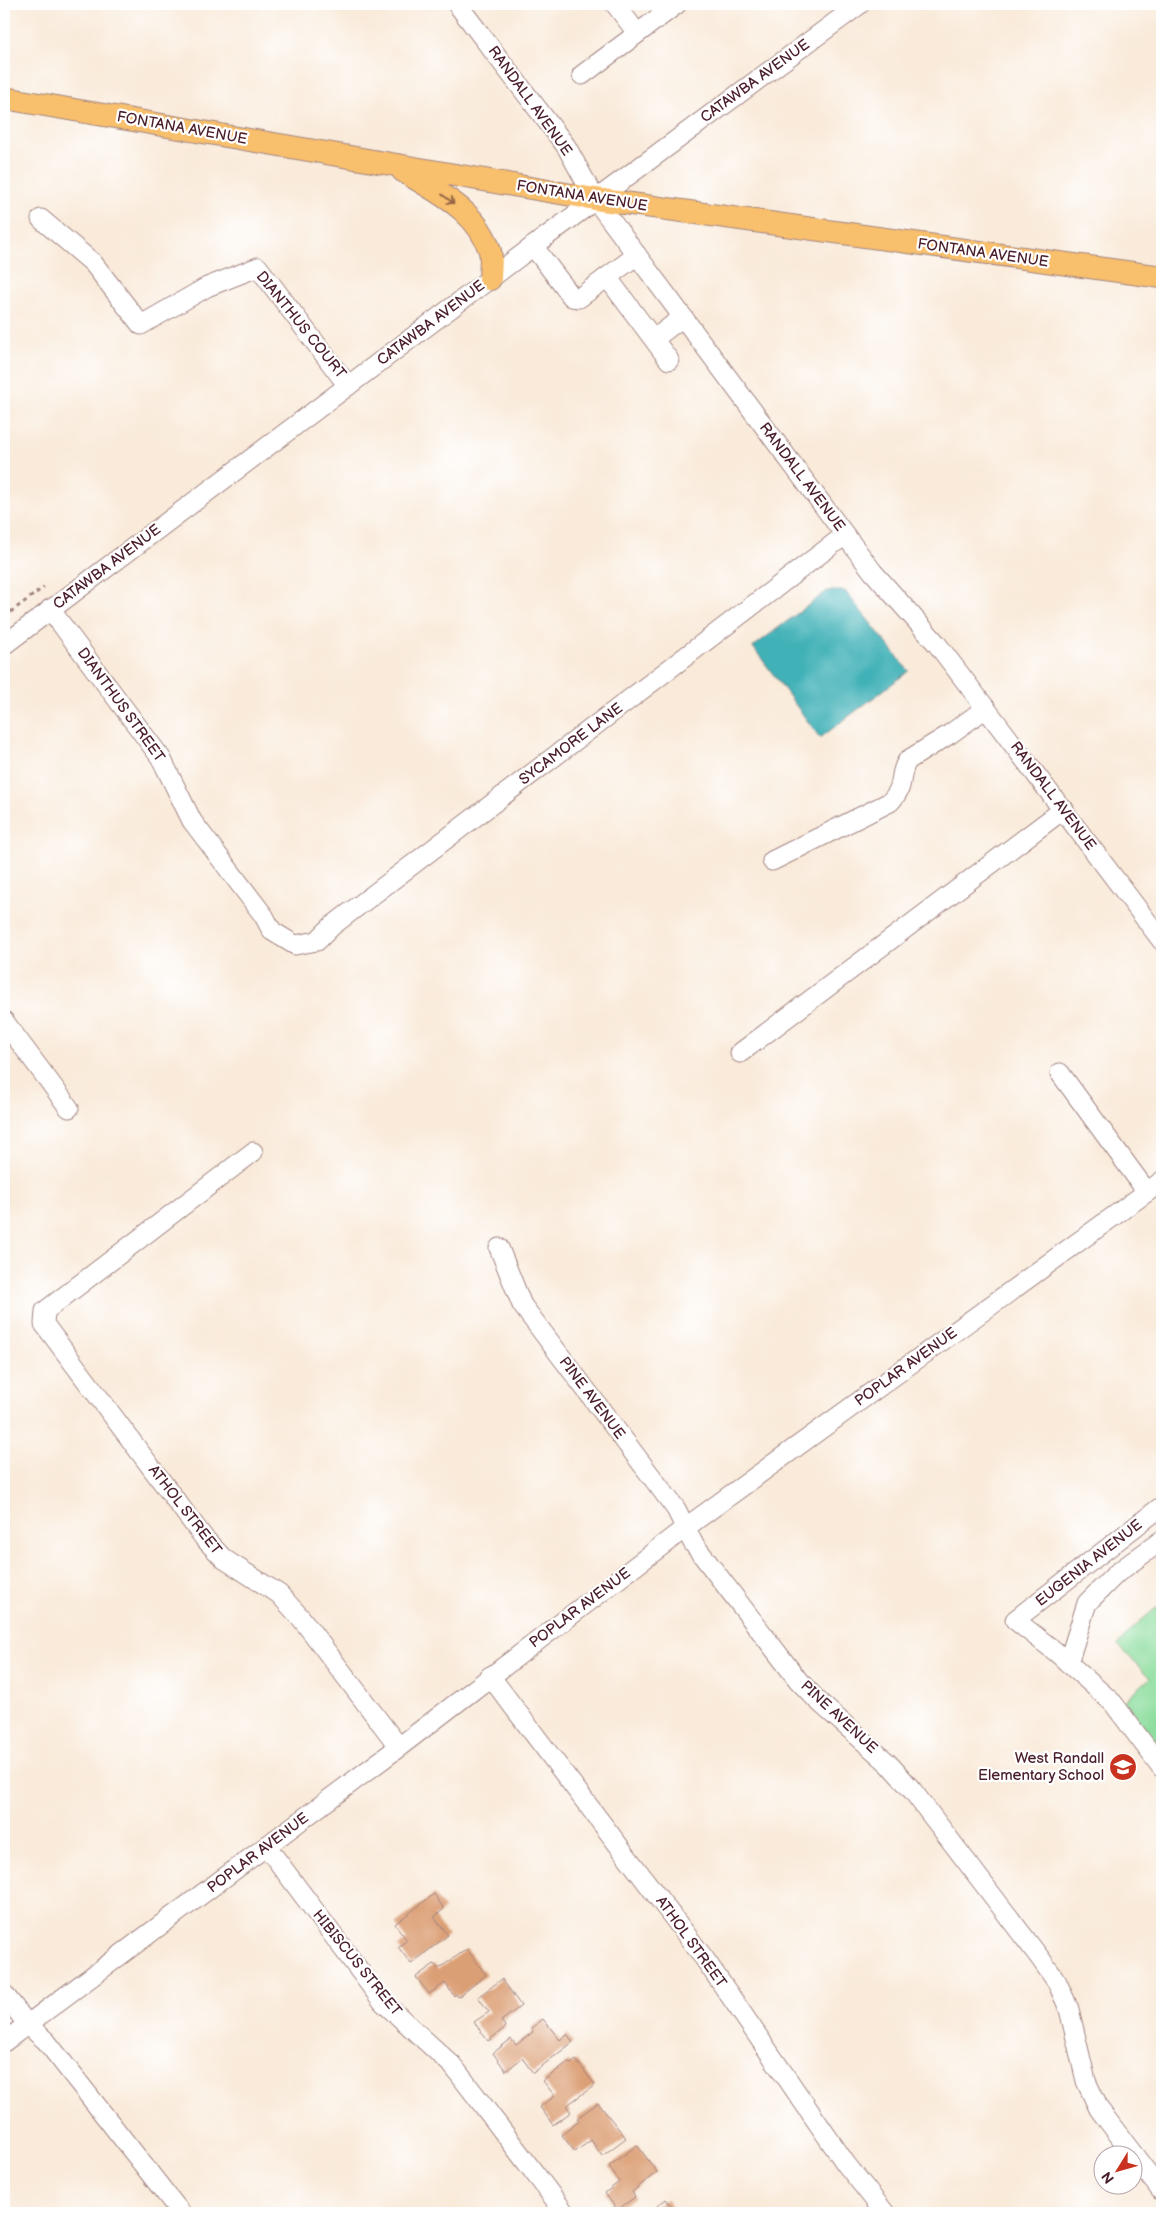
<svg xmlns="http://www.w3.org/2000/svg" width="1166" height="2217" viewBox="0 0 1166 2217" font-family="'Balsamiq Sans',sans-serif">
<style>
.green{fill:#8cdd9d;stroke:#6b7e64}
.water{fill:#40b1b7;stroke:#456871}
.building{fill:#db9f75}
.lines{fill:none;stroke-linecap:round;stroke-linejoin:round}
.minor-casing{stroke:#a28482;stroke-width:21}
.major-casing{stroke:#a28482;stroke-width:24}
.path{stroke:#a28482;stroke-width:3;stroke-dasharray:4 4;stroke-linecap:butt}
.minor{stroke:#fff;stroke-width:19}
.major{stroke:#f8bf6c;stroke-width:22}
.oneway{stroke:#986748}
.labels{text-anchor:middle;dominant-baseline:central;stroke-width:4.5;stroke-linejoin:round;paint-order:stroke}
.street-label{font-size:15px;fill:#4a1f2b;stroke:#fff}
.poi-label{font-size:15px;fill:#4a1f2b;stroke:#fff;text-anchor:end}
</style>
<rect width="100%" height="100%" fill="#fff"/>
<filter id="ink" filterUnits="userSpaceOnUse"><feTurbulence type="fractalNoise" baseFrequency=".02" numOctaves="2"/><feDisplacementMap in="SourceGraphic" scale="10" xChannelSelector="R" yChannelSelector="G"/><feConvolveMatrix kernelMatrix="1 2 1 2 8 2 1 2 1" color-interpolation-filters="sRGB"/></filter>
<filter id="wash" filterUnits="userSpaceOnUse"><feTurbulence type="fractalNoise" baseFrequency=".0096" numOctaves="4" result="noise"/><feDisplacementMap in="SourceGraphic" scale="20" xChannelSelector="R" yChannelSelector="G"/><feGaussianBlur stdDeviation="1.12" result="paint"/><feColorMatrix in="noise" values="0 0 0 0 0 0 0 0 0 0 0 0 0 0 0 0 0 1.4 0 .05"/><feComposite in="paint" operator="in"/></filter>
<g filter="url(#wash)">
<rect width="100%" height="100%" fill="#f9ead9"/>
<polygon class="green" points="1162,1603 1162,1752 1124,1701 1150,1678 1118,1645 1137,1624"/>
<polygon class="water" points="827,591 845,591 909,671 820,738 753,647"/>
<g id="blocks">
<g class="building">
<polygon points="434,1894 444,1909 434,1917 448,1935 411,1964 398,1947 407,1940 395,1924"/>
<polygon points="467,1949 486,1975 458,1997 456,1994 454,1996 445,1983 429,1994 416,1977 434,1964 438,1969"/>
<polygon points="502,1979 521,2006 501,2021 506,2027 488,2041 474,2022 489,2012 478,1997"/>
<polygon points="543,2019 560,2040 567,2034 573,2042 533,2073 522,2058 506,2071 493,2053 511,2039 516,2045 533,2032 531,2028"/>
<polygon points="576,2060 595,2085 570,2103 567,2107 571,2112 553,2125 540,2107 555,2096 543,2081 568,2062 571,2064"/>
<polygon points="598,2103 626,2138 602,2156 591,2140 575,2152 562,2135 579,2121 577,2118"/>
<polygon points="637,2145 657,2172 632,2192 635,2197 617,2210 605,2193 619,2182 609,2166"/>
<polygon points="666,2199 676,2213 645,2213 651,2211"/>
</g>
</g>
</g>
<g filter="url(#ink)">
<use href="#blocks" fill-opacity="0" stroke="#a28482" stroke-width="1"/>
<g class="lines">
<g class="minor-casing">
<g id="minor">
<polyline points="457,4 566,146 595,199 845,535 873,572 937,644 1162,941"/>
<polyline points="615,4 637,33"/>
<polyline points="582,75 677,4"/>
<polyline points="41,219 93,263 141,325 207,287 258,267 348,386"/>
<polyline points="533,246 572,297 579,298 637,255"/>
<polyline points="607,277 669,360"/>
<polyline points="654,339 683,317"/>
<polyline points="50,609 161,758 192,821 264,916 272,931 295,945 317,941 332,926 845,535"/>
<polyline points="4,645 544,238 860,4"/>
<path d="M772 861 890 802C907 785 897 775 908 760L950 734 986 708"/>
<polyline points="4,1021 69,1108"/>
<polyline points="740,1053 1064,809"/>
<polyline points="1060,1073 1147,1192"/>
<polyline points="253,1152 45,1311 44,1324 204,1538 224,1559 279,1594 301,1618 399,1747"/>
<polyline points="499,1248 522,1305 676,1509 693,1543 798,1680 818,1701 889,1764 912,1790 1040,1958 1057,1982 1069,2009 1086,2081 1099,2109 1162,2192"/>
<polyline points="1162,1506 1015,1620 1056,1652 1113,1703 1162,1768"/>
<polyline points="1068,1663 1087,1603 1117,1573 1162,1540"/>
<polyline points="490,1676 704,1958 846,2164 885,2213"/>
<polyline points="267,1847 383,2002 453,2066 565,2213"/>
<polyline points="4,1994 28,2025 46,2041 181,2213"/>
<polyline points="4,2042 399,1747 685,1528 1162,1181"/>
</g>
</g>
<g class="major-casing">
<g id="major">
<polyline points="4,98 595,199 1162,277"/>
<path d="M403 171C438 193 477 210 490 251 492 259 490 270 490 279"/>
</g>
</g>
<polyline class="path" points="4,617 44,587"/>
<use href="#minor" class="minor"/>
<use href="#major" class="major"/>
</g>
<defs><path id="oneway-shaft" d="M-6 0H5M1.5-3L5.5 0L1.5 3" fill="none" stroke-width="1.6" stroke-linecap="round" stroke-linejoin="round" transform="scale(1.25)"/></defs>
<use class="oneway" href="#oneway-shaft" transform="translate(448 199) rotate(37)"/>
</g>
<defs>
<g id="school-disc" transform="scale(1.4375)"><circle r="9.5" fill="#c8321e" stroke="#fff"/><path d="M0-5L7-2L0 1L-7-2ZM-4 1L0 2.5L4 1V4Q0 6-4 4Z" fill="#fff"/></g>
</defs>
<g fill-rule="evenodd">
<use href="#school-disc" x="1123" y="1767"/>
</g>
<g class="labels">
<g class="street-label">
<text transform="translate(755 81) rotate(-36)">CATAWBA AVENUE</text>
<text transform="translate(530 101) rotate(54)">RANDALL AVENUE</text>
<text transform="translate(182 128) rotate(10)">FONTANA AVENUE</text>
<text transform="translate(582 196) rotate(9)">FONTANA AVENUE</text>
<text transform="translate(983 253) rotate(8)">FONTANA AVENUE</text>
<text transform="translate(431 323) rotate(-37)">CATAWBA AVENUE</text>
<text transform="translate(301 325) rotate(51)">DIANTHUS COURT</text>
<text transform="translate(802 477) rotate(53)">RANDALL AVENUE</text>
<text transform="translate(107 567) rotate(-37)">CATAWBA AVENUE</text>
<text transform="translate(121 705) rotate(54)">DIANTHUS STREET</text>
<text transform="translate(571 744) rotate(-37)">SYCAMORE LANE</text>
<text transform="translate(1053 796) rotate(53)">RANDALL AVENUE</text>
<text transform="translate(906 1367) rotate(-36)">POPLAR AVENUE</text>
<text transform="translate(592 1398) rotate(53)">PINE AVENUE</text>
<text transform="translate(185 1510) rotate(52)">ATHOL STREET</text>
<text transform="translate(1089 1563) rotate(-38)">EUGENIA AVENUE</text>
<text transform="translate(580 1608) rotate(-37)">POPLAR AVENUE</text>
<text transform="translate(839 1717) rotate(43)">PINE AVENUE</text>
<text transform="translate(258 1853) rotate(-37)">POPLAR AVENUE</text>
<text transform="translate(691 1942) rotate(54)">ATHOL STREET</text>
<text transform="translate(357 1963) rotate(51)">HIBISCUS STREET</text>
</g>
<g class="poi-label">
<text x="1104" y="1758">West Randall<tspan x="1104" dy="17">Elementary School</tspan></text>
</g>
</g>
<rect width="1166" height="2217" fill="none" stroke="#fff" stroke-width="20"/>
<g transform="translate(1118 2170) rotate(233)"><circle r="24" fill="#ffffff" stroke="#b7a5aa"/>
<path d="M0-4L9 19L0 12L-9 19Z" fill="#c8321e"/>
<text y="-8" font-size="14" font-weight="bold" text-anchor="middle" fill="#4a1f2b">N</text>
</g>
</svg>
